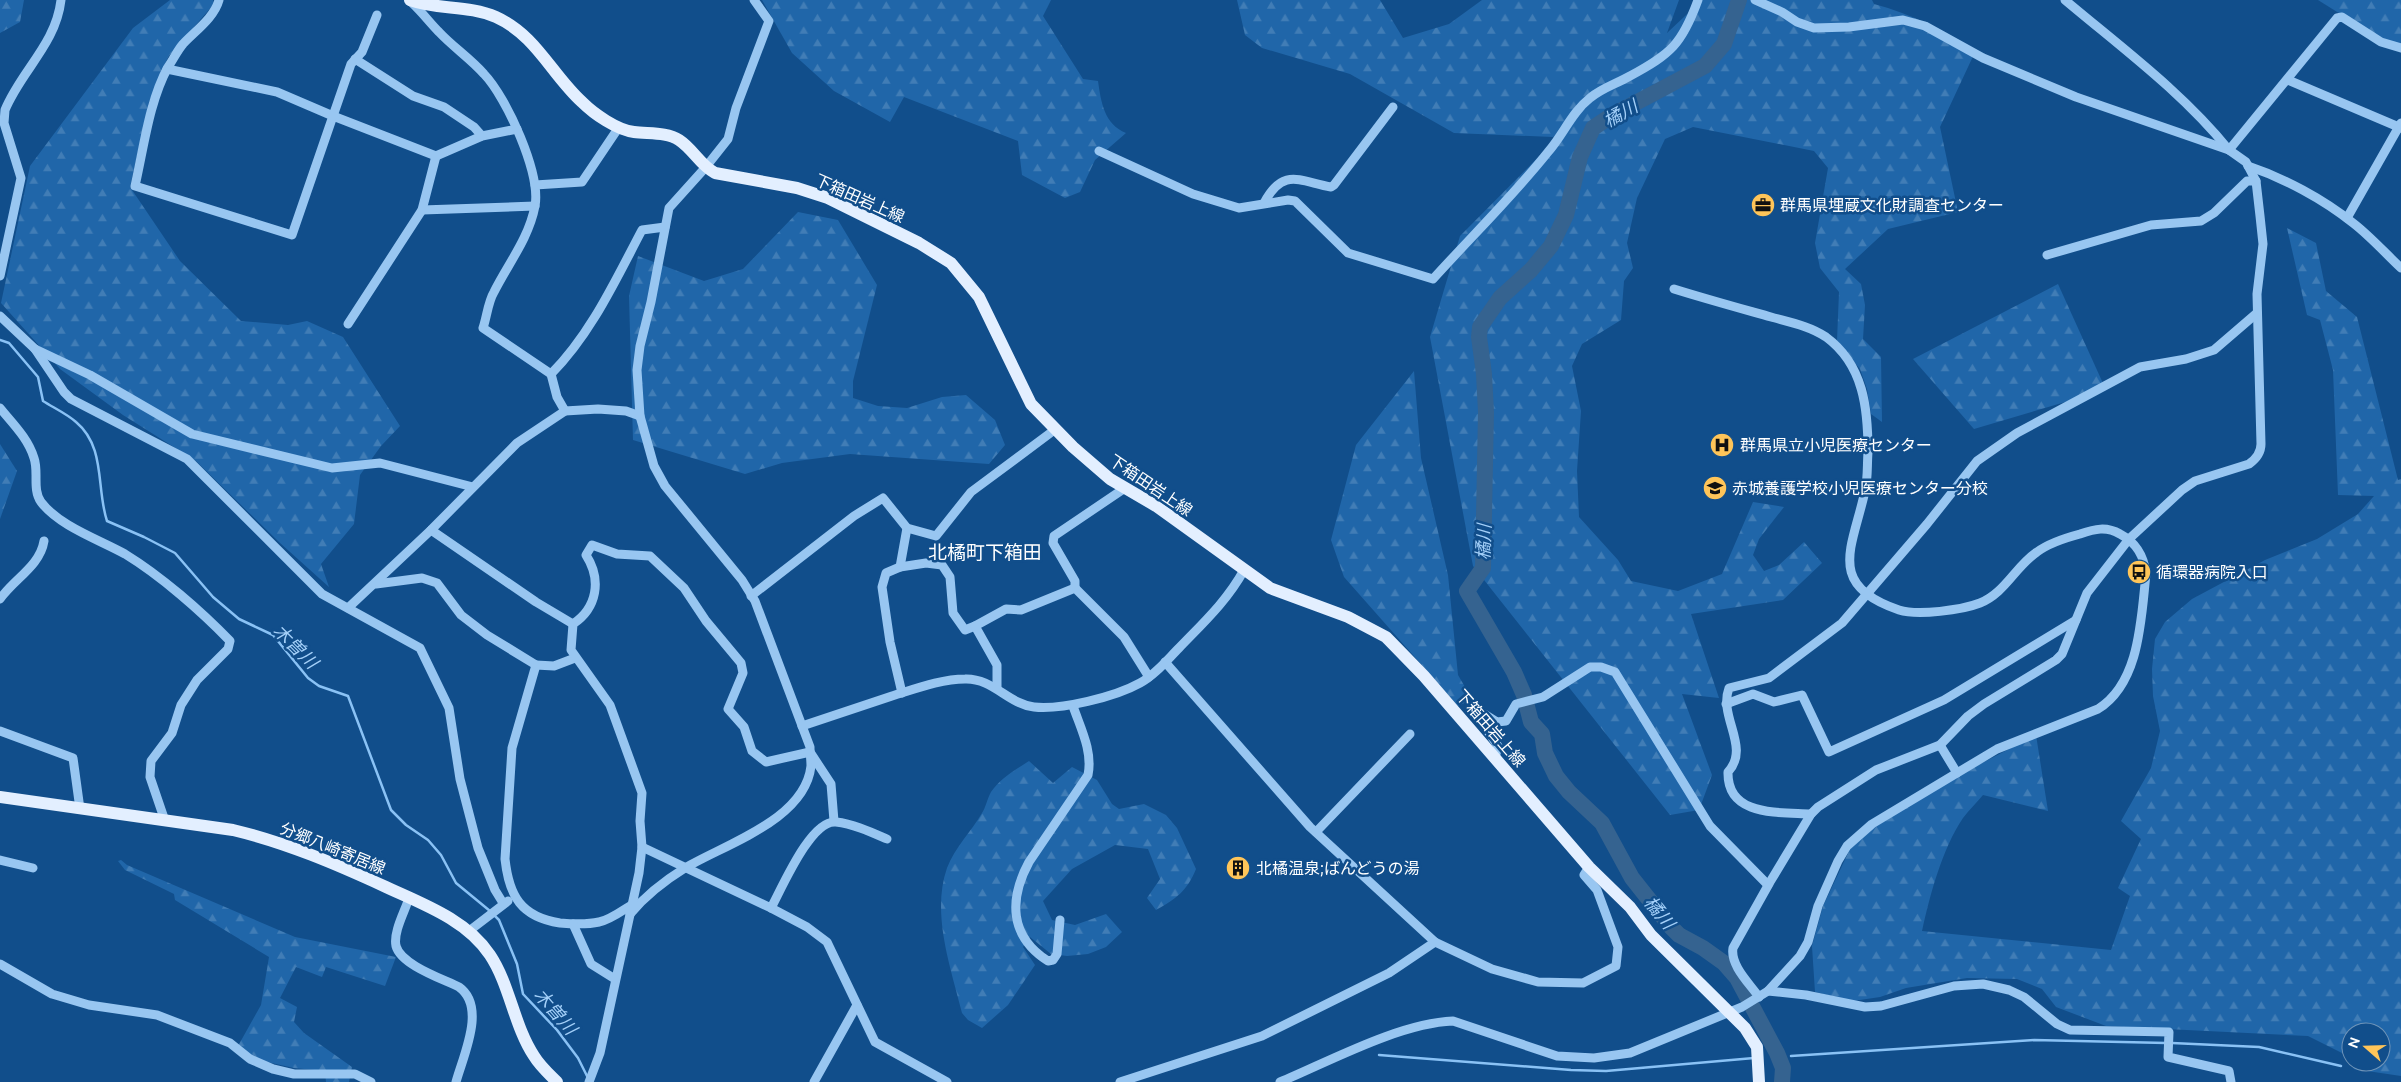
<svg xmlns="http://www.w3.org/2000/svg" width="2401" height="1082" viewBox="0 0 2401 1082" font-family="Ubuntu,'Noto Sans JP',sans-serif">
<style>
.forest{fill:url(#forest-firs);fill-rule:evenodd}
.lines{fill:none;stroke-linecap:round;stroke-linejoin:round}
.stream{stroke:#8ac2f5;stroke-width:2.5}
.river{stroke:#356390;stroke-width:16}
.minor{stroke:#98c6f1;stroke-width:9}
.major{stroke:#e3efff;stroke-width:12}
.labels{text-anchor:middle;dominant-baseline:central;stroke-width:5;stroke-linejoin:round;paint-order:stroke}
.street-label{font-size:16px;fill:#fff;stroke:#114e8b}
.poi-label{font-size:16px;fill:#fff;stroke:#114e8b;text-anchor:start}
.water-label{font-size:18px;font-style:italic;fill:#a4d0f9;stroke:#114e8b}
.quarter-label{font-size:19px;fill:#fff;stroke:#114e8b}
</style>
<defs>
<pattern id="forest-firs" width="22" height="20" patternUnits="userSpaceOnUse" patternTransform="scale(1.25)"><rect width="22" height="20" fill="#2066a9"/><path d="M5 1l3.5 6h-7zM16 11l3.5 6h-7z" fill="#417db6"/></pattern>
</defs>
<rect width="100%" height="100%" fill="#114e8b"/>
<g class="forest">
<polygon points="0,0 24,0 20,22 0,33"/>
<polygon points="170,0 213,0 214,4 168,57 149,102 130,187 180,261 241,321 288,325 307,321 343,337 400,426 381,446 360,475 354,524 321,564 329,587 280,543 196,461 123,415 60,369 1,303 30,166 133,28"/>
<path d="M762 0H1051L1043 16 1083 79 1098 81C1101 102 1104 124 1126 133L1095 160 1080 192 1065 198 1022 175 1018 141 904 97 890 122 834 91 792 53Z"/>
<path d="M1237 0H1380L1403 38 1449 24 1482 0H1679L1667 33 1702 0H1872L1874 4C1912 14 1943 30 1975 52L1940 127 1958 212 1888 229 1845 269 1861 284 1865 305 1863 339 1881 357 1882 422 1871 414 1867 389 1860 369 1837 341 1839 292 1820 268 1815 243 1828 168 1814 151 1693 127 1665 139 1637 198 1627 243 1633 268 1624 281 1621 320 1582 344 1572 366 1581 411 1577 471 1579 517 1618 560 1631 581 1678 591 1722 574 1753 502 1784 507 1759 539 1753 555 1764 571 1779 565 1804 542 1822 563 1783 600 1691 614 1719 698 1682 694 1712 775 1699 810 1670 815 1473 566 1430 337 1460 236 1574 121 1553 137 1454 133 1350 74 1262 48 1245 35Z"/>
<polygon points="2318,0 2401,0 2401,44 2382,40"/>
<polygon points="798,212 838,220 877,285 853,381 853,398 878,406 907,408 942,397 966,395 995,420 1005,445 989,464 850,454 782,463 745,474 633,440 629,296 638,256 704,281 743,269"/>
<path d="M2287 228 2316 243 2326 291 2357 317 2398 480 2401 479V1076L2354 1069 2346 1055 2308 1036 2106 1026 2056 1007 2042 989 2017 979 1967 978 1906 988 1880 997 1853 1001 1815 992 1812 946 1823 906 1850 849 1875 827 1959 775 2036 735 2048 811 1983 795C1977 802 1969 810 1963 818 1942 849 1930 895 1922 931L2111 950 2130 896 2118 888 2141 839 2121 821 2151 768 2160 731 2153 696 2152 669 2155 639 2165 622 2192 599 2265 560 2317 539 2358 514 2374 496 2338 495 2333 370 2320 320 2307 315ZM2351 1032H2381V1062H2351Z"/>
<polygon points="2058,284 2106,390 1974,429 1913,359"/>
<polygon points="1414,371 1421,458 1448,575 1458,675 1472,699 1458,706 1344,577 1331,540 1356,445"/>
<polygon points="0,444 17,471 0,519"/>
<path d="M1029 761 1053 783 1072 767 1097 780 1112 804 1119 809 1144 804 1166 815 1177 828 1196 869C1187 891 1176 899 1156 910L1147 898 1160 879 1148 849 1115 845 1072 869 1043 901 1052 920 1075 925 1106 914 1122 932 1106 947 1088 954 1067 956 1051 954 1030 937 1023 947 1035 965 1008 1005 982 1028 968 1020 962 1013C951 968 931 914 947 868 955 847 971 832 982 813 986 807 987 799 991 792 1001 778 1015 770 1029 761Z"/>
<polygon points="121,860 127,865 295,937 396,957 385,986 326,967 322,977 296,967 280,998 297,1007 294,1022 304,1033 352,1067 349,1082 326,1082 325,1071 294,1068 258,1060 238,1046 261,1005 269,957 175,900 174,894 125,870 118,861"/>
</g>
<g class="lines">
<g class="stream">
<path d="M0 340 9 343 38 377 43 401C54 408 67 414 76 422 106 447 96 488 107 521L144 537 175 553 213 597 239 619 273 635 308 678 319 686 348 696 391 810 406 825 428 840 441 855 456 883 490 911"/>
<polyline points="494,915 499,920 517,964 523,994 557,1030 578,1058 588,1078"/>
<polyline points="2172,1043 2259,1047 2341,1066"/>
<polyline points="1379,1055 1571,1070 1606,1071 1754,1058"/>
<polyline points="1791,1056 2034,1040 2166,1043"/>
</g>
<polyline class="river" points="1739,0 1724,44 1705,66 1611,116 1593,128 1580,157 1566,215 1551,246 1531,270 1500,298 1480,327 1479,337 1484,374 1486,412 1483,568 1467,591 1514,672 1524,695 1531,722 1542,734 1545,753 1556,776 1569,792 1602,823 1632,878 1670,926 1679,935 1703,948 1724,963 1737,978 1777,1053 1783,1068 1782,1082"/>
<g class="minor">
<path d="M219 0C214 18 195 31 183 44 177 51 173 60 168 67 149 102 144 147 135 186L292 235 333 116 436 156 482 136 517 129"/>
<path d="M1755 0 1782 12 1797 22 1814 28 1849 27 1903 20 1925 26 1983 58 2076 97 2229 150 2246 162 2256 181 2260 216 2263 244 2257 294 2261 444C2261 453 2256 459 2249 464L2195 481 2182 490 2129 539 2087 593 2062 654 2056 660 1984 704 1968 716 1940 745 1876 770 1818 807 1811 814 1770 882 1733 948C1730 965 1749 983 1759 997"/>
<path d="M2065 0C2122 48 2182 92 2229 150"/>
<path d="M411 2C423 13 429 22 439 32 453 47 471 59 484 74 507 98 541 174 535 206 529 238 508 264 494 292 488 302 487 316 483 328L551 374"/>
<polyline points="355,59 413,96 444,107 474,127 482,136"/>
<polyline points="167,69 277,92 333,116 351,64 362,52 377,15"/>
<polyline points="2288,80 2401,128"/>
<polyline points="2229,150 2337,18 2342,17 2381,42 2401,48"/>
<path d="M1099 151 1193 194 1239 208 1288 200 1295 201 1348 253 1433 279C1471 237 1513 196 1548 152 1563 135 1572 112 1590 98 1602 88 1616 84 1630 76 1671 54 1682 44 1698 0"/>
<path d="M2248 166C2284 178 2323 199 2353 223 2370 236 2385 253 2401 268"/>
<polyline points="535,185 582,182 619,127"/>
<path d="M1264 203C1283 167 1299 181 1331 187L1334 185 1393 107"/>
<polyline points="422,210 535,206"/>
<polyline points="2347,218 2401,123"/>
<polyline points="2047,255 2151,225 2201,221 2214,213 2247,181 2256,181"/>
<path d="M0 276 21 178 4 123 5 110C21 71 56 44 61 0"/>
<polyline points="0,316 35,349 64,392 71,399 187,459 322,594 420,648 449,708 460,779 478,848 495,890 503,903"/>
<polyline points="348,324 422,210 436,156"/>
<polyline points="35,349 90,375 192,434 332,468 380,463 473,487"/>
<path d="M0 408C12 423 28 438 34 458 39 472 32 489 41 502 59 526 100 540 125 554 161 576 201 611 230 641L228 649 197 680 181 705 172 733 151 761 150 777 165 821"/>
<path d="M565 411 557 397 551 374C591 334 616 279 642 230L665 227"/>
<polyline points="431,530 536,602 573,624"/>
<polyline points="900,567 926,563 942,565 950,577 953,613 965,630 975,626"/>
<path d="M376 584 422 578 437 583 461 615 487 635 536 665 512 748 505 859C509 896 521 917 560 923 572 924 586 925 599 922 610 920 623 910 633 904"/>
<polyline points="1075,588 1075,581 1053,543 1054,536 1125,488"/>
<polyline points="751,596 854,516 883,498 907,528 936,536 971,492 1053,431"/>
<path d="M0 599C14 579 40 566 44 541"/>
<polyline points="348,608 431,530 517,443 565,411 598,409 626,411 640,416"/>
<polyline points="1165,662 1310,827 1435,942 1492,969 1538,982 1583,983 1616,966 1618,947 1597,890 1584,875 1589,867"/>
<polyline points="536,665 554,666 575,658"/>
<polyline points="997,688 997,665 975,626 1006,609 1021,610 1075,588 1124,637 1149,677"/>
<polyline points="902,693 890,642 882,587 886,573 900,567 907,528"/>
<polyline points="1726,704 1753,694 1774,702 1802,695 1829,752 1944,700 2076,620"/>
<path d="M802 726C832 716 862 706 892 696 915 689 941 679 965 679 993 678 1008 704 1034 707 1061 710 1115 697 1140 683 1155 675 1167 660 1179 648 1203 623 1227 601 1244 570"/>
<polyline points="0,731 73,758 80,809"/>
<polyline points="1940,745 1957,773"/>
<polyline points="1495,758 1498,746 1475,712 1478,710 1497,722 1506,721 1516,704 1543,697 1590,667 1601,667 1615,672 1710,826 1768,885"/>
<path d="M1811 814C1779 812 1727 817 1728 772 1751 747 1718 717 1729 688L1769 678 1842 623 1927 524 1977 461 2017 433 2140 367 2186 359 2214 350 2257 313"/>
<polyline points="1316,832 1410,734"/>
<polyline points="642,847 771,908 807,927 827,942 875,1042 947,1082"/>
<polyline points="0,860 33,868"/>
<path d="M409 898C405 911 393 932 396 946 401 965 443 979 459 987 487 1007 463 1056 456 1082"/>
<path d="M771 908C782 888 811 819 836 822 854 824 871 832 887 839"/>
<path d="M630 914C646 895 664 881 685 868 725 844 805 820 811 766 811 760 810 753 810 747L755 601 742 580 665 486 654 466 640 416 637 370 640 346 651 302 669 208 705 168 728 139 736 108 769 21 754 0"/>
<path d="M1060 920 1057 954 1053 960 1048 961C1009 936 1009 899 1029 862L1088 775C1093 751 1080 727 1073 706"/>
<polyline points="573,924 591,964 615,979"/>
<polyline points="469,931 508,901"/>
<polyline points="0,964 52,994 89,1005 157,1015 230,1043 250,1059 273,1069 294,1074 355,1074 371,1082"/>
<polyline points="1768,991 1806,995 1865,1007 1881,1006 1954,986 1983,984 2009,990 2024,997 2057,1024 2070,1030 2169,1032 2168,1057 2229,1071 2231,1082"/>
<path d="M589 1082 600 1053 639 873 642 847 640 821 642 793 610 705 571 650 573 624C597 608 602 580 586 555L592 545 617 554 650 556 684 588 706 621 741 663 743 673 728 709 744 727 752 751 766 762 810 752 831 784 834 821"/>
<polyline points="814,1082 857,1005"/>
<polyline points="1120,1082 1262,1036 1389,973 1435,942"/>
<path d="M1280 1082C1330 1061 1400 1023 1453 1021L1557 1056 1594 1058 1630 1053 1742 1007 1768 991 1800 956 1808 942 1818 906 1838 861 1847 846 1872 824 1997 749 2098 709C2140 683 2141 619 2146 574 2144 556 2137 543 2120 534 2106 526 2095 529 2080 534 2065 538 2049 543 2037 552 2015 567 2005 593 1980 603 1962 610 1918 616 1899 610 1825 585 1853 547 1865 491 1868 479 1867 465 1868 452 1868 409 1864 365 1826 337 1810 326 1789 322 1771 317 1739 308 1706 299 1674 289"/>
</g>
<g class="major">
<path d="M410 0C438 10 468 5 496 17 536 35 552 75 582 102 594 114 617 130 634 132 648 134 667 132 679 140 693 149 700 165 715 173L797 188 828 198 919 243 951 263 979 297 1031 404 1073 447 1110 479 1156 506 1270 588 1348 617 1386 637 1424 676 1589 867 1630 907 1651 935 1745 1028 1757 1047 1759 1082"/>
<path d="M0 797 233 830C287 843 336 864 386 887 423 904 467 920 490 955 510 985 514 1026 534 1056 540 1066 549 1074 557 1082"/>
</g>
</g>
<defs>
<g id="office-disc" transform="scale(1.25)"><circle r="9.5" fill="#ffc559" stroke="#114e8b"/><path d="M-6-3h4V-5.5h4V-3h4V5H-6ZM-1-4.5V-3h2v-1.5ZM-6 0V1H6V0Z" fill="#111"/></g>
<g id="hospital-disc" transform="scale(1.25)"><circle r="9.5" fill="#ffc559" stroke="#114e8b"/><path d="M-5-5h3v3.5h4V-5h3V5h-3V1.5h-4V5h-3Z" fill="#111"/></g>
<g id="school-disc" transform="scale(1.25)"><circle r="9.5" fill="#ffc559" stroke="#114e8b"/><path d="M0-5L7-2L0 1L-7-2ZM-4 1L0 2.5L4 1V4Q0 6-4 4Z" fill="#111"/></g>
<g id="bus-disc" transform="scale(1.25)"><circle r="9.5" fill="#ffc559" stroke="#114e8b"/><path d="M-5-6H5V4H4V6H2V4H-2V6H-4V4H-5ZM-3.5-4V0h7V-4ZM-3.5 1.2v1.5H-2V1.2ZM2 1.2v1.5H3.5V1.2Z" fill="#111"/></g>
<g id="building-disc" transform="scale(1.25)"><circle r="9.5" fill="#ffc559" stroke="#114e8b"/><path d="M-4-6H4V6H1V3H-1V6H-4ZM-2.5-4.3h1.7v1.8h-1.7ZM.8-4.3h1.7v1.8H.8ZM-2.5-1h1.7V.8h-1.7ZM.8-1h1.7V.8H.8Z" fill="#111"/></g>
</defs>
<g fill-rule="evenodd">
<use href="#office-disc" x="1763" y="205"/>
<use href="#hospital-disc" x="1722" y="445"/>
<use href="#school-disc" x="1715" y="488"/>
<use href="#bus-disc" x="2139" y="572"/>
<use href="#building-disc" x="1238" y="868"/>
</g>
<g class="labels">
<g class="street-label">
<text transform="translate(860 198) rotate(24)">下箱田岩上線</text>
<text transform="translate(1151 485) rotate(34)">下箱田岩上線</text>
<text transform="translate(1491 728) rotate(49)">下箱田岩上線</text>
<text transform="translate(333 848) rotate(22)">分郷八崎寄居線</text>
</g>
<g class="poi-label">
<text x="1780" y="205">群馬県埋蔵文化財調査センター</text>
<text x="1740" y="445">群馬県立小児医療センター</text>
<text x="1732" y="488">赤城養護学校小児医療センター分校</text>
<text x="2156" y="572">循環器病院入口</text>
<text x="1256" y="868">北橘温泉;ばんどうの湯</text>
</g>
<g class="water-label">
<text transform="translate(1620 113) rotate(-29)">橘川</text>
<text transform="translate(1483 542) rotate(-88)">橘川</text>
<text transform="translate(296 646) rotate(45)">木曽川</text>
<text transform="translate(1660 912) rotate(51)">橘川</text>
<text transform="translate(556 1011) rotate(49)">木曽川</text>
</g>
<g class="quarter-label">
<text x="985" y="552">北橘町下箱田</text>
</g>
</g>
<g transform="translate(2366 1047) rotate(290)"><circle r="24" fill="#114e8b" stroke="#7095b9"/>
<path d="M0-4L9 19L0 12L-9 19Z" fill="#ffc559"/>
<text y="-8" font-size="14" font-weight="bold" text-anchor="middle" fill="#ffffff">N</text>
</g>
</svg>
